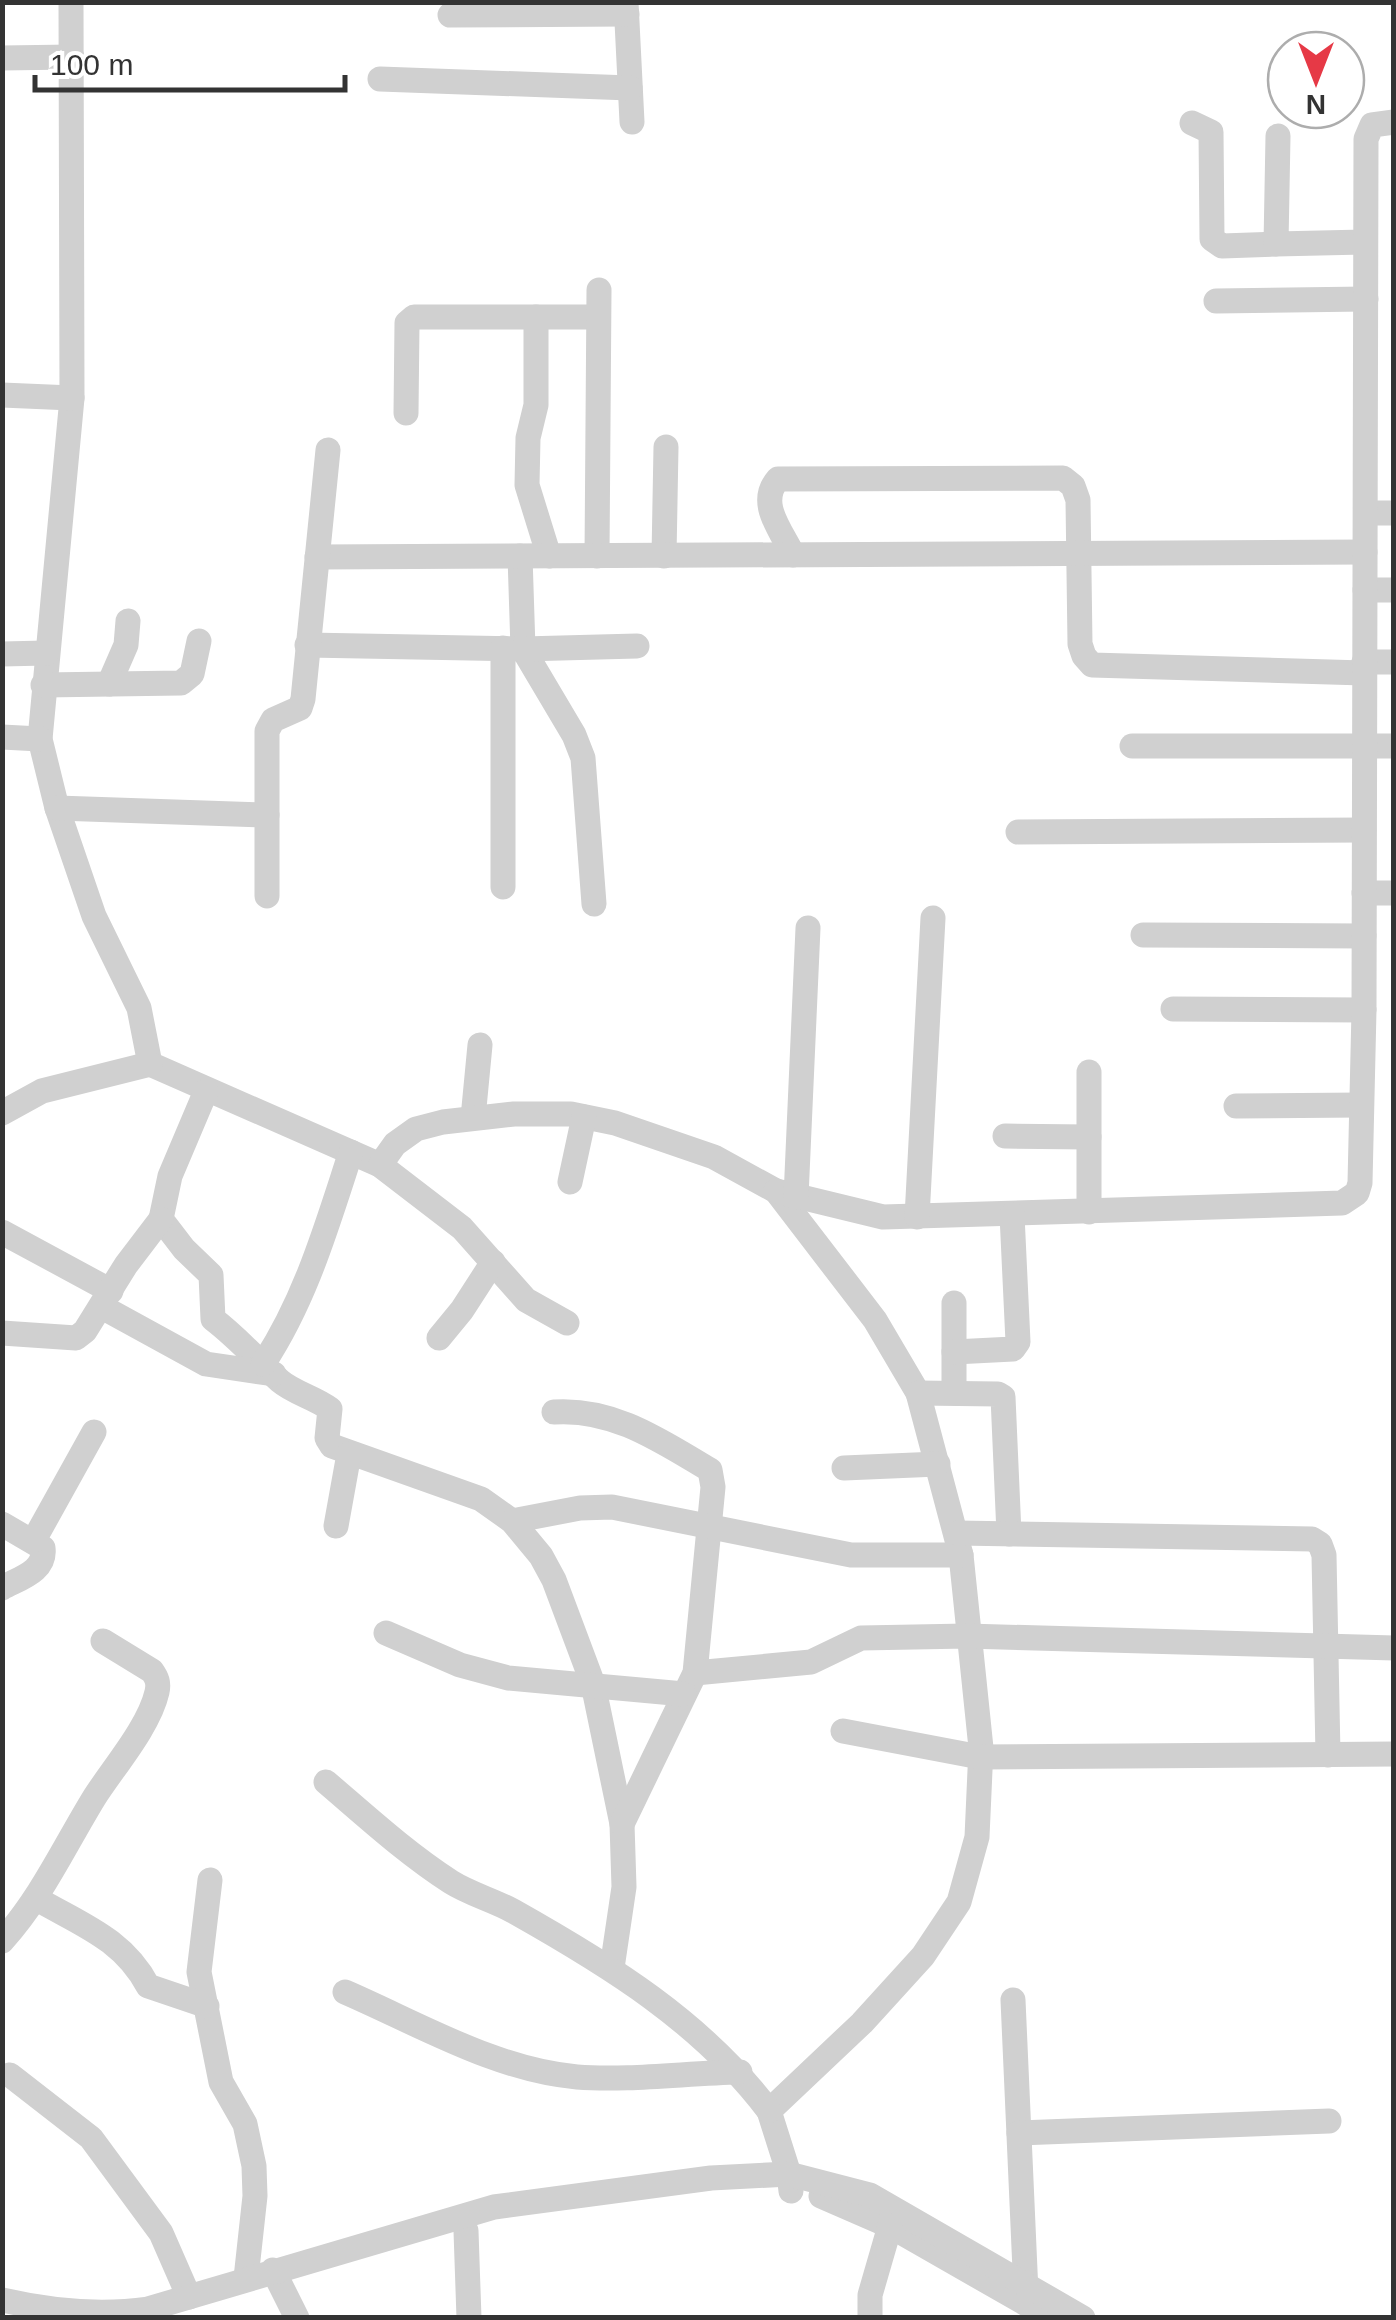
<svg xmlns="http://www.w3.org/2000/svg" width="1396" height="2320" viewBox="0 0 1396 2320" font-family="Helvetica,sans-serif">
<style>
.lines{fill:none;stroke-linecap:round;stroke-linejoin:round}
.minor{stroke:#d0d0d0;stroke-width:25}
</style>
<rect width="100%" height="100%" fill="#fff"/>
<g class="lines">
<g class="minor">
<polyline points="71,2 72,398 40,739 57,808 94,916 139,1008 150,1064 380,1165 462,1228 526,1300 567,1323"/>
<polyline points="626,2 632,122"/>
<polyline points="450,15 627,14"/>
<polyline points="2,58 72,57"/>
<polyline points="380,79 630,88"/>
<polyline points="1192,123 1211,132 1212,239 1222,246 1276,244"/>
<polyline points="1278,136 1276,244 1364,242"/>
<polyline points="1216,301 1366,299"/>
<polyline points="536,317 536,405 528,438 527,485 549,556"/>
<polyline points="2,395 72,398"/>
<polyline points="406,413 407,323 414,317 598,317"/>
<polyline points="1366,513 1394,513"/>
<path d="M793 555C781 530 757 503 778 479L1063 478 1073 486 1078 500 1080 644 1084 656 1092 665 1364 673"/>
<polyline points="520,556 523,649 574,735 583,758 594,904"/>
<polyline points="597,556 599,290"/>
<polyline points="664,556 666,447"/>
<polyline points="317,557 1365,552"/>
<polyline points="1365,590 1394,590"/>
<polyline points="307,645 523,649 637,646"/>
<polyline points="2,654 46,653"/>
<polyline points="1364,662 1394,662"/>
<polyline points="109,684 126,645 128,621"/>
<polyline points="43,685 181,683 192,674 199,641"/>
<polyline points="2,737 40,739"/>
<polyline points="1132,746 1394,746"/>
<polyline points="57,808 267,815"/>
<polyline points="1018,832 1364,830"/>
<polyline points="503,887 503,648"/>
<polyline points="1364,893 1394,893"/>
<polyline points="267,896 267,731 273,720 300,708 303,699 328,450"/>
<polyline points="1143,935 1364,936"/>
<polyline points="1173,1009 1364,1010"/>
<path d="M206 1091 170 1176 161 1219 184 1249 211 1275 213 1319C238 1338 257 1360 280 1381 294 1393 314 1397 330 1409L327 1438 332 1446 481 1499 512 1521 541 1556 554 1580 593 1684 622 1824 624 1887 612 1968"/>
<polyline points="1236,1106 1361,1105"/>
<polyline points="2,1113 42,1091 150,1064"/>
<polyline points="473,1118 480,1045"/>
<polyline points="1005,1136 1089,1137"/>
<polyline points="380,1165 395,1144 416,1129 443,1122 514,1114 571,1114 615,1123 714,1157 776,1191 875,1320 918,1393 961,1555 981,1748 977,1837 959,1902 923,1956 862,2023 769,2111 789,2174 791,2191"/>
<polyline points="570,1182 584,1117"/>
<polyline points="776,1191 883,1217 1342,1203 1357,1193 1360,1183 1364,1010 1366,139 1372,125 1394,122"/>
<polyline points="796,1197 808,928"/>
<polyline points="1089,1212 1089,1072"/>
<polyline points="917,1217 933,918"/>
<polyline points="2,1232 111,1291"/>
<polyline points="954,1303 954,1393"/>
<polyline points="102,1307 206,1364 274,1374"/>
<polyline points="2,1333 76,1338 85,1331 126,1265 161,1219"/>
<polyline points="439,1338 462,1310 493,1262"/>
<polyline points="954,1352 1013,1349 1018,1342 1012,1215"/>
<path d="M263 1364C306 1299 327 1225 351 1152"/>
<polyline points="918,1393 998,1394 1003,1397 1009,1534"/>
<path d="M554 1412C614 1408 661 1441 710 1470L713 1487 695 1673 622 1824"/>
<polyline points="844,1468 938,1464"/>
<polyline points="512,1521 580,1508 612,1507 851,1555 961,1555"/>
<path d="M2 1524 43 1548C46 1571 20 1578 2 1588"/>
<polyline points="336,1526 349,1454"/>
<polyline points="957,1533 1312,1539 1320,1544 1324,1555 1328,1755"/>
<polyline points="34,1540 94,1432"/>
<polyline points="386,1633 460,1665 508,1678 684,1694"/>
<polyline points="695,1673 811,1662 861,1638 967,1636 1394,1648"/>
<polyline points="843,1731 980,1757 1394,1754"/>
<path d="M326 1782C367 1817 406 1853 451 1882 470 1894 493 1900 513 1911 609 1965 702 2022 769 2111"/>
<polyline points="210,1880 199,1972 221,2082 245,2124 254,2166 255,2196 246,2278"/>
<path d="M37 1899C82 1925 123 1939 148 1986L207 2006"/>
<path d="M2 1941C41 1898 64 1847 94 1798 113 1768 149 1727 157 1692 159 1683 157 1678 152 1671L103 1641"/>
<path d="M345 1992C419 2024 496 2070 577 2077 627 2081 688 2073 740 2072"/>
<polyline points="1013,2000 1026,2293"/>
<polyline points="10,2075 91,2138 161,2233 189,2297"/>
<polyline points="1019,2133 1329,2121"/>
<polyline points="821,2196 890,2226 1051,2318"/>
<polyline points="466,2231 469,2318"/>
<polyline points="273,2270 297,2318"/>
<path d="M2 2300C50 2311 99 2316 148 2309L494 2207 711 2178 789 2174 870 2195 1083 2318"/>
<polyline points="870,2318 870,2295 890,2226"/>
</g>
</g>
<rect width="1396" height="2320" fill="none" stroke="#333333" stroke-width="10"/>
<g transform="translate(1316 80) rotate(180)"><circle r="48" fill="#ffffff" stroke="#adadad" stroke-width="2.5"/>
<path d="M0-8L18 38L0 25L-18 38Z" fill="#e63946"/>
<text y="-15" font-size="28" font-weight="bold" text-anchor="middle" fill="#333333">N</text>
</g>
<path d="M35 75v15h310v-15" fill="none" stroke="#333333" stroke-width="5"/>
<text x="50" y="75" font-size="30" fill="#333333" stroke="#ffffff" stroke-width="8" paint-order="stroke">100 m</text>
</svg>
